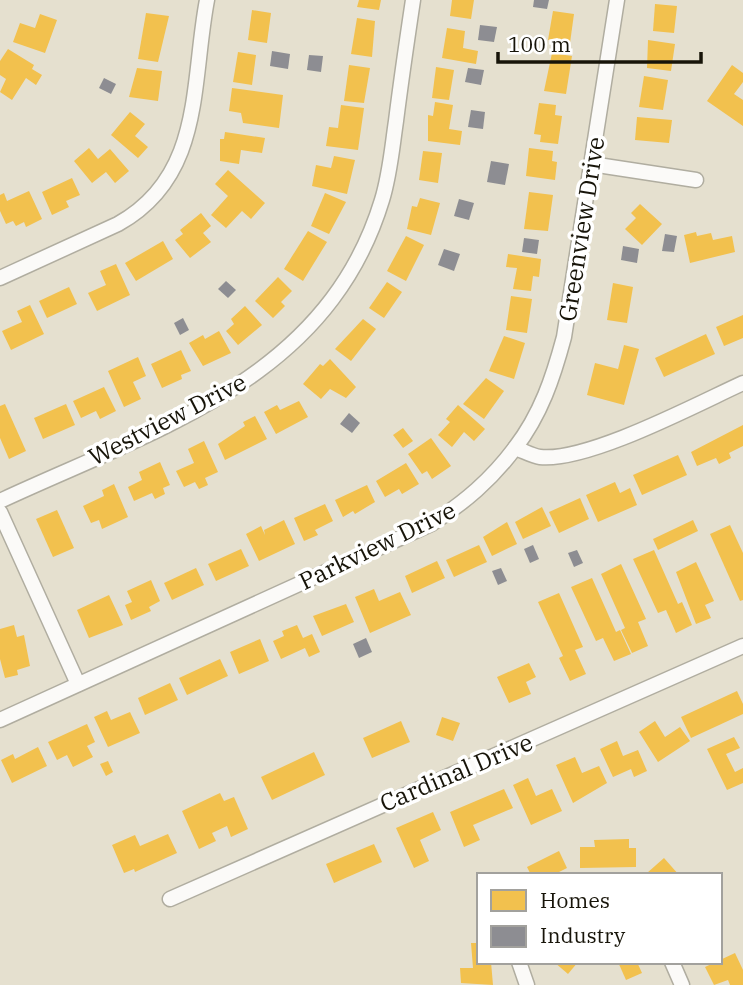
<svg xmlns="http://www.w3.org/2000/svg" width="743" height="985" viewBox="0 0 743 985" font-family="'IBM Plex Serif',serif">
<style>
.homes{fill:#f2c14e}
.industry{fill:#8d8d92}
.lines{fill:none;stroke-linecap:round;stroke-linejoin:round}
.minor-casing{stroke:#b0ada0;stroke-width:17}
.minor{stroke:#fbfaf8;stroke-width:14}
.labels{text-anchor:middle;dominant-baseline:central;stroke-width:7;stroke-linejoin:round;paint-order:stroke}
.street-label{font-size:24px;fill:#171409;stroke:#fff}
</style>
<rect width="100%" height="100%" fill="#e5e0cf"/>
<g class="homes">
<polygon points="359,0 381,0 379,10 357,7"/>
<polygon points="452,0 474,0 471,19 450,16"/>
<polygon points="655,4 677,6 674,33 653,31"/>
<polygon points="252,10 271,13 267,43 248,40"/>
<polygon points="553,11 574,14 570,43 548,40"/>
<polygon points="146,13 169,16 158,62 138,59"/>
<polygon points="40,14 57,20 45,53 13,42 20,23 35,28"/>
<polygon points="357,18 375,21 372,57 351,54"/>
<polygon points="447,28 465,31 463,48 478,51 476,64 442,58"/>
<polygon points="648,40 675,44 671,71 647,68"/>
<polygon points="8,49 34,65 32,69 42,75 36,85 26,78 12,100 0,92 6,79 0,75 0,61"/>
<polygon points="238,52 256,55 252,85 233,82"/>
<polygon points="552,53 572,56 566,94 544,91"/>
<polygon points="349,65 370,68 364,103 344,101"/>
<polygon points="732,65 743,73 743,82 734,94 743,100 743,126 707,101"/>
<polygon points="436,67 454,70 449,100 432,98"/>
<polygon points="137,68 162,71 158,101 129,97"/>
<polygon points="644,76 668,80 663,110 639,107"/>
<polygon points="232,88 283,95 279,128 243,123 241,113 229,111"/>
<polygon points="435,102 453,105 449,129 462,131 460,145 428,141 428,115 433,116"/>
<polygon points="539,103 556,105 555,115 562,116 558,144 540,142 541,135 534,134"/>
<polygon points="341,105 364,108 358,150 326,146 329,127 338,128"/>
<polygon points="130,112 145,124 135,136 148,147 138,158 111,135"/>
<polygon points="637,117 672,120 669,143 635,140"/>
<polygon points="225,132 265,138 262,153 241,150 239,164 220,161 220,139 224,139"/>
<polygon points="89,148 98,159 110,149 129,171 115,183 106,172 92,183 74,161"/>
<polygon points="529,148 553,151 552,161 557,162 555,180 526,176"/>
<polygon points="423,151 442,153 438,183 419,180"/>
<polygon points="334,156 355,160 347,194 312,186 316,165 331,168"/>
<polygon points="228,170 265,203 251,219 242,211 226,228 211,215 228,196 215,184"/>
<polygon points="72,178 80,195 66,201 69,207 52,215 42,192"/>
<polygon points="29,191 42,219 26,227 24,222 16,226 13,221 6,224 0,211 0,195 4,193 7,201"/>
<polygon points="529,192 553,195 548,231 524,229"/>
<polygon points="325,193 346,202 329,234 311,226"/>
<polygon points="420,198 440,203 431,235 407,229 412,206 417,207"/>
<polygon points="640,204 662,224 642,245 625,229 636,218 631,213"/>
<polygon points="201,213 211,226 203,233 211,242 190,258 175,240 183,234 180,230"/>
<polygon points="308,231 327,242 303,281 284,269"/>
<polygon points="696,232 697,236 711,233 713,240 732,236 735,252 690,263 684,235"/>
<polygon points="406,236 424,245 406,281 387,271"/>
<polygon points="163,241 173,259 136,281 125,263"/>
<polygon points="508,254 541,259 539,277 533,276 531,291 513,289 517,268 506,267"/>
<polygon points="116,264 130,295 97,311 88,293 106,285 100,271"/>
<polygon points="278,277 292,291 281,302 285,306 273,318 255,301"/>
<polygon points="387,282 402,292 384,318 369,308"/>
<polygon points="613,283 633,287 627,323 607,320"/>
<polygon points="69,287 77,304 47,318 39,301"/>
<polygon points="511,296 532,299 527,333 506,330"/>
<polygon points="30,305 44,334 11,350 2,331 22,322 17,311"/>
<polygon points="245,306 262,325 238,345 226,331 234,324 231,319"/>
<polygon points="743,315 743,338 724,346 716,327"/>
<polygon points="363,319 376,329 351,361 335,349"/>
<polygon points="219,331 231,353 203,366 189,343 203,335 205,339"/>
<polygon points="706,334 715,354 664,377 655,358"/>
<polygon points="504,336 525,343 514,379 489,371"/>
<polygon points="624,345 639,349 624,405 587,395 595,363 618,369"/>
<polygon points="181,350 191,371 181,375 182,379 162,388 151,364"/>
<polygon points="138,357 146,376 133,382 141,399 124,407 108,371"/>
<polygon points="330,359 356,387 346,398 330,389 321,399 303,384 320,364 323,366"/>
<polygon points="486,378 504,391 484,419 463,404"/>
<polygon points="104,387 116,411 100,419 96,411 81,418 73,401"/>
<polygon points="299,401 308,417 276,434 264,412 277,405 280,410"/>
<polygon points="5,404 26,451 9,459 0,438 0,406"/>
<polygon points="66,404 75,425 43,439 34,418"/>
<polygon points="458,405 485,429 474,441 464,432 452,447 438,435 450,422 446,419"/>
<polygon points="255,416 267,439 225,460 218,444 245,426 243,422"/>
<polygon points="743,425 743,446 729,453 731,458 719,464 716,458 697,466 691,452"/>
<polygon points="403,428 413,441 403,448 393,435"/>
<polygon points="431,438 451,466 432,479 427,471 422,474 408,454"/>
<polygon points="204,441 218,472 205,478 208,485 199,489 195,482 184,487 176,471 194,463 188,449"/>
<polygon points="678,455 687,475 642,495 633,475"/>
<polygon points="160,462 170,485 163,488 165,494 155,499 152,493 134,501 128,487 142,480 139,472"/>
<polygon points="406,463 419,484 402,494 399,489 385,497 376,481"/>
<polygon points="615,482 620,493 630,488 637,505 598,522 586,495"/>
<polygon points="114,484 128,517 102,529 99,520 91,523 83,506 104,496 102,490"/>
<polygon points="367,485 375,502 355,514 353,511 343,517 335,500"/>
<polygon points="580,498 589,519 559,533 549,512"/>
<polygon points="325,504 333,521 315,530 318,535 304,541 294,518"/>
<polygon points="542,507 551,526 523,539 515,522"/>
<polygon points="57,510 74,548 53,557 36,519"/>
<polygon points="284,520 295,544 259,561 246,534 261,526 265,535 264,530"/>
<polygon points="693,520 698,531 658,550 653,539"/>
<polygon points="507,522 517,544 492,556 483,537"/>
<polygon points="730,525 743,553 743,600 740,601 710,534"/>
<polygon points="479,545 487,562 454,577 446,560"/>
<polygon points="241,549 249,566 216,581 208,564"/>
<polygon points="654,550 678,604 682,602 692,625 676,633 666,610 658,613 633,559"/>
<polygon points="437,561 445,578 412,593 405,576"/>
<polygon points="696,562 714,601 705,605 711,618 696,624 676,572"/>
<polygon points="621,564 646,619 638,622 648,646 632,653 621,630 625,628 601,574"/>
<polygon points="196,568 204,585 172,600 164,583"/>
<polygon points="592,578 616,632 620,630 631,654 614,661 603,638 596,641 571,587"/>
<polygon points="151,580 160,601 149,607 151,611 131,620 125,605 132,602 127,591"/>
<polygon points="374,589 379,601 400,592 411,615 370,633 355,597"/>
<polygon points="559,593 583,647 575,650 586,674 570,681 559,658 563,656 538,602"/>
<polygon points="109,595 123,625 89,638 77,610"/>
<polygon points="346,604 354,622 322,636 313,616"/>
<polygon points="14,625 17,637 24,635 30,666 17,670 18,675 5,678 0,659 0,629"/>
<polygon points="297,625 303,638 312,634 320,652 309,657 305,648 281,659 273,641 284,636 282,631"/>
<polygon points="260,639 269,661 239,674 230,652"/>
<polygon points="220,659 228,676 187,695 179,678"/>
<polygon points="529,663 536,677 526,682 531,694 509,703 497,677"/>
<polygon points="170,683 178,700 145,715 138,698"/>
<polygon points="737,691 743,704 743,714 691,738 681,717"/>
<polygon points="107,711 111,720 130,712 140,733 108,747 94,717"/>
<polygon points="442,717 460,723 453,741 436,735"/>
<polygon points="401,721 410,742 372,758 363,738"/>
<polygon points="655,721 665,737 680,727 690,741 658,762 639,732"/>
<polygon points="87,724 95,742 87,746 93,757 73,767 67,755 57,760 48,742"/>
<polygon points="734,737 740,748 726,754 735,772 743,768 743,783 727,790 707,749"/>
<polygon points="617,741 623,756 638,750 647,771 634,777 631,769 613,777 600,749"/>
<polygon points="38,747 47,766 12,783 1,760 13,754 15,759"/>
<polygon points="314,752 325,775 272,800 261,777"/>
<polygon points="575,757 582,773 599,766 607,783 573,803 556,765"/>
<polygon points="108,761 113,772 106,776 100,764"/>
<polygon points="528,778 536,796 552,789 562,811 531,825 513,785"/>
<polygon points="504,789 513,808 473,825 480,840 464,847 450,812"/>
<polygon points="220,793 224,801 234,797 248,829 231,837 227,826 212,833 216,841 199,849 182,811"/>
<polygon points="433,812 441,830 420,840 429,861 414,868 396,828"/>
<polygon points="168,834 177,853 135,872 134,869 124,873 112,845 135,835 140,846"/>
<polygon points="629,839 629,848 636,848 636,867 580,868 580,847 595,847 594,840"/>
<polygon points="374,844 382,862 334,883 326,864"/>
<polygon points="559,851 567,868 553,875 531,875 527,867"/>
<polygon points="664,858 679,875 647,873"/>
<polygon points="471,943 479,943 479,962 491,962 493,985 461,983 460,968 473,968"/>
<polygon points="735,953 743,970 743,985 730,985 728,980 714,985 705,967"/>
<polygon points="554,962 578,962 568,974"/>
<polygon points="618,962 637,962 642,973 626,980"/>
</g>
<g class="industry">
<polygon points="534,0 549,0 547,9 533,7"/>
<polygon points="480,25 497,27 494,42 478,40"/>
<polygon points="272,51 290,54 288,69 270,66"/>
<polygon points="309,55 323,56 321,72 307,70"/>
<polygon points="468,68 484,70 481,85 465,82"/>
<polygon points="104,78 116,84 111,94 99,88"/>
<polygon points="471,110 485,112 483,129 468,127"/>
<polygon points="491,161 509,164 505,185 487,182"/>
<polygon points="459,199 474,203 469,220 454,216"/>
<polygon points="665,234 677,236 674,252 662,251"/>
<polygon points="524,238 539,240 537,254 522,252"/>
<polygon points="623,246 639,249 637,263 621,260"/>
<polygon points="444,249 460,254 454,271 438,265"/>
<polygon points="226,281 236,290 228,298 218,289"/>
<polygon points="183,318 189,330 180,335 174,323"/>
<polygon points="349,413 360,423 352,433 340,424"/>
<polygon points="533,545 539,559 530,563 524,549"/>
<polygon points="577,550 583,563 574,567 568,553"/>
<polygon points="501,568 507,581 498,585 492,571"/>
<polygon points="366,638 372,652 359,658 353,644"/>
</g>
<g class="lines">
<g class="minor-casing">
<g id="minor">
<polyline points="591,164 696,180"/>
<path d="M0 278 118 224C204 176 191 84 207 0"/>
<path d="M515 448C541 414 553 378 564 337L617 0"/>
<path d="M0 501C154 429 327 381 382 200 390 174 392 148 396 121 401 81 407 40 413 0"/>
<polyline points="0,512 78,684"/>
<path d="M0 720 431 524C465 502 491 480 515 448 522 450 532 456 540 457 588 462 697 404 743 383"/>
<polyline points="170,899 743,646"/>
<polyline points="519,962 527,985"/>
<polyline points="672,962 682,985"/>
</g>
</g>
<use href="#minor" class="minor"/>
</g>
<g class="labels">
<g class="street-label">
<text transform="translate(581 229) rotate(-81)">Greenview Drive</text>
<text transform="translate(167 419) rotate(-27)">Westview Drive</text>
<text transform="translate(377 545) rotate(-26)">Parkview Drive</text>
<text transform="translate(456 772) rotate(-23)">Cardinal Drive</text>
</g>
</g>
<rect x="477" y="873" width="245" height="91" fill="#ffffff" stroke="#a2a19d" stroke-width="2"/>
<rect x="491" y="890" width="35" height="21" fill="#f2c14e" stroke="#a2a19d" stroke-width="2"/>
<text x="540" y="908" font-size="21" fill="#171409">Homes</text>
<rect x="491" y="926" width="35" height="21" fill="#8d8d92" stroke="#a2a19d" stroke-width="2"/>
<text x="540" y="943" font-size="21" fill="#171409">Industry</text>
<path d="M498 52v10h203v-10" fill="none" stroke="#171409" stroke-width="3.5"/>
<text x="508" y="52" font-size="21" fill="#171409" stroke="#ffffff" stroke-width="5" paint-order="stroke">100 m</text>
</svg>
